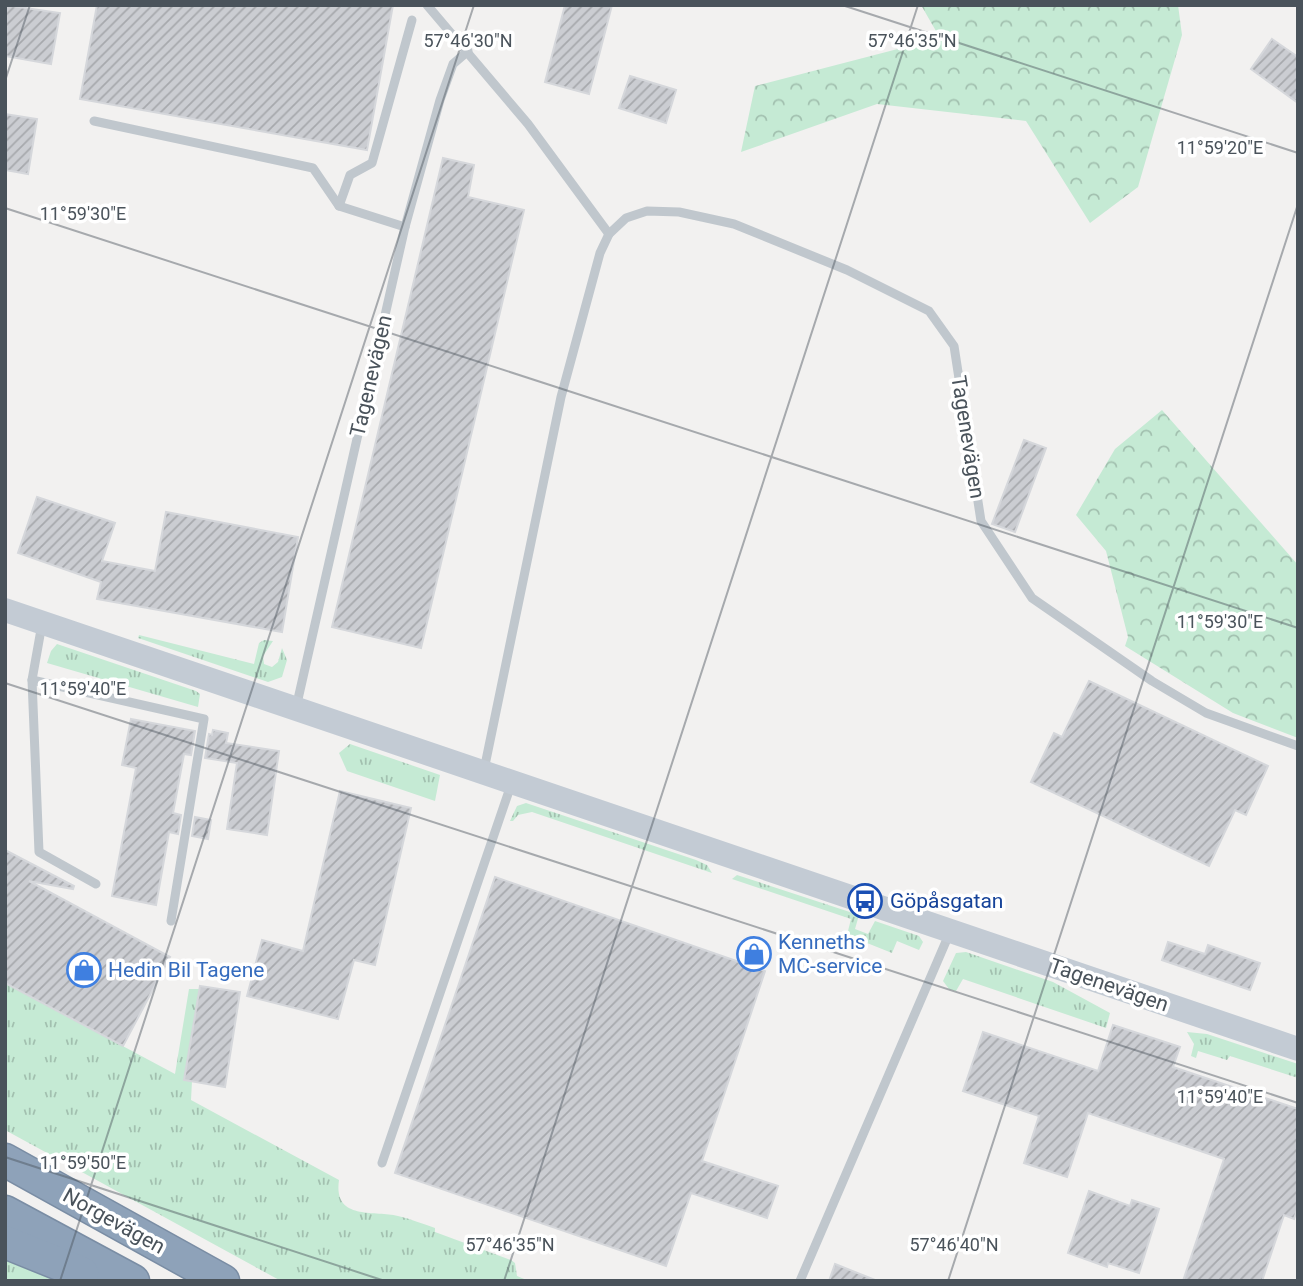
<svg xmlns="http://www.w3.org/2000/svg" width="1303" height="1286" viewBox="0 0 1303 1286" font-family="Roboto,sans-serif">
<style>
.grass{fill:url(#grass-tufts)}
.forest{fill:url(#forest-crowns)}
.building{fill:url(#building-hatch);stroke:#d5d7db;stroke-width:2}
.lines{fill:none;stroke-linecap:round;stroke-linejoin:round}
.highway-casing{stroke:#7a8da4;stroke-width:35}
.lane{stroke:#c0c7cd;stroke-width:9}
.secondary{stroke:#c3cbd4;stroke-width:24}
.highway{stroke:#8ea2b9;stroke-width:32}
.ticks{fill:none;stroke:#4a535b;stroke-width:2;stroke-opacity:0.45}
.labels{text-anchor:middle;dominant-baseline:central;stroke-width:7;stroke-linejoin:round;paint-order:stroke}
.street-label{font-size:21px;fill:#4a535b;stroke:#fff}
.transit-label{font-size:21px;fill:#164399;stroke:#fff;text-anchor:start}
.shop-label{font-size:21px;fill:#366cbe;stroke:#fff;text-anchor:start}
.ticks-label{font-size:18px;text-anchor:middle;fill:#4a535b;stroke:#fff;stroke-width:7;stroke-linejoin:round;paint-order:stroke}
</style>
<defs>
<pattern id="grass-tufts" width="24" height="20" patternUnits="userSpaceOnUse" patternTransform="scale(1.75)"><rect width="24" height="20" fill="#c5ead4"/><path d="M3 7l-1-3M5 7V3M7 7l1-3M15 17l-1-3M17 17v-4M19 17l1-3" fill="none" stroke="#a2c0af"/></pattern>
<pattern id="forest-crowns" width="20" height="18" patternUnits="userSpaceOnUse" patternTransform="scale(1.75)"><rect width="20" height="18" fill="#c5ead4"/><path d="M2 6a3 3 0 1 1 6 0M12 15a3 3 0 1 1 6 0" fill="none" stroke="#a2c0af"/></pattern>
<pattern id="building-hatch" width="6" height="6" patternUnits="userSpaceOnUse" patternTransform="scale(1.75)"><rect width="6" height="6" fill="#cbcdd2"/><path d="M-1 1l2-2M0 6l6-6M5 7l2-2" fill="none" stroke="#a7a9ad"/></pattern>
</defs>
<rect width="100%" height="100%" fill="#f2f1f0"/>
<g class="grass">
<polygon points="139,635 254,664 259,643 264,640 273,641 263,656 264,664 272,667 278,662 282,648 287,660 282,677 268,682 144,640 138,638"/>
<polygon points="57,644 196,691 200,694 198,707 47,663 51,651"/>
<polygon points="350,744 440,775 435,801 347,771 339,753"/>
<polygon points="526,803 696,860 707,865 712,873 532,812 518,815 513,821 510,821 517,806"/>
<polygon points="737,875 859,915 855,929 868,934 875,921 919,936 923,942 919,950 897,941 892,953 847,935 851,919 732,879"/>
<polygon points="966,952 1053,982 1110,1013 1106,1028 963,979 956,991 949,989 943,981 956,953"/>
<path d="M5 983 175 1074 189 989H199L185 1080 192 1081 191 1100 339 1180C333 1221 374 1210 398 1216 411 1219 423 1224 435 1228V1232L511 1260 515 1263 517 1276 529 1281H281L5 1130Z"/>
<polygon points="1187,1032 1207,1034 1298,1064 1298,1078 1230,1056 1227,1060 1198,1051 1196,1058 1191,1056 1194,1044"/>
<polygon points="5,1255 62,1281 5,1281"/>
</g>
<g class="forest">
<polygon points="921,5 1178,5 1182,35 1138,187 1090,223 1026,121 877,104 741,152 755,86 940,38"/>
<polygon points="1162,410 1298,565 1298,738 1233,713 1125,646 1128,637 1106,551 1076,515 1115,449"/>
</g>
<g class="building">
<polygon points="5,5 60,13 51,64 5,56"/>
<polygon points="97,5 393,5 367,150 80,99"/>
<polygon points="565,5 612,5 589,94 545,82"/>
<polygon points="1272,39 1298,57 1298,103 1251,69"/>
<polygon points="630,76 676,90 666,123 619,108"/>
<polygon points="5,114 37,119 28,174 5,170"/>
<polygon points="443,158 474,165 468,197 524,210 421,648 332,627"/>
<polygon points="1024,440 1046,448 1015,532 992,524"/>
<polygon points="37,497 115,523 102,561 155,571 166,512 298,537 282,632 97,599 101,582 18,553"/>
<polygon points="1089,681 1268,766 1246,815 1235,810 1209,866 1031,782 1054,733 1062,737"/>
<polygon points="131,719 195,731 191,755 184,754 173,813 181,815 178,834 169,832 156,905 112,896 136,768 122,765"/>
<polygon points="213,730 228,733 226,743 279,751 267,835 227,829 237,763 205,758 209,734 212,735"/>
<polygon points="340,791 411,808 375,965 354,960 338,1019 247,996 262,940 303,951"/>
<polygon points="195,817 211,820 208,839 192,836"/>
<polygon points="5,850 74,886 73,889 29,881 170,957 123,1046 5,983"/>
<polygon points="495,877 765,971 702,1161 778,1186 767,1218 691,1193 666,1266 395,1173"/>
<polygon points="1168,942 1205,954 1208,945 1260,963 1250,990 1162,960"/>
<polygon points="200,986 240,992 225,1087 184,1080"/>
<polygon points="1113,1025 1180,1047 1173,1067 1298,1109 1298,1207 1294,1219 1284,1215 1262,1281 1183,1281 1224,1159 1088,1113 1067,1177 1024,1163 1039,1116 963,1091 983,1032 1098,1071"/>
<polygon points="1089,1191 1130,1206 1132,1200 1159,1209 1139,1273 1108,1263 1107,1267 1068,1253"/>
<polygon points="835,1264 875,1280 875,1281 829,1281"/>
</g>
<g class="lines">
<g class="highway-casing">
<g id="highway">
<polyline points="5,1160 223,1281"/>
<polyline points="5,1212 133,1281"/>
<polyline points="5,1242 82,1273"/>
</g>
</g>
<g class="lane">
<polyline points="427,5 528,124 609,234"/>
<polyline points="94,121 313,168 339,206 405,227"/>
<polyline points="339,206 350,175 372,163 412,20"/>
<polyline points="42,624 32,680 39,852 96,884"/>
<polyline points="32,680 204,719 171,921"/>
<polyline points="296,708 405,227 440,100 453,64 468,51"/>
<polyline points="484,770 561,397 600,253 609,234 626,218 647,211 679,212 734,224 847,270 929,311 954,346 981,521 1032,598 1152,681 1206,713 1298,746"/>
<polyline points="382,1163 511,785"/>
<polyline points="800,1281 950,932"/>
</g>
<polyline class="secondary" points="5,610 1298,1049"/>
<use href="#highway" class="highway"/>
</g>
<path class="ticks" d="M842 5 1298 153M5 81 30 5M5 208 1298 628M5 683 1298 1103M5 1157 385 1281M60 1281 474 5M504 1281 918 5M948 1281 1298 204"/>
<defs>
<g id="bus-ring" transform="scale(1.75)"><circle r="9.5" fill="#fff" stroke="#1a4fb4" stroke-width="1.5"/><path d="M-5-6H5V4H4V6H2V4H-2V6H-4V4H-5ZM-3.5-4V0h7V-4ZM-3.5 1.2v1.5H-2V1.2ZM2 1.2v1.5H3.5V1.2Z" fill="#1a4fb4"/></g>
<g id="shop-ring" transform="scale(1.75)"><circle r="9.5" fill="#fff" stroke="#3f7fe0" stroke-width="1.5"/><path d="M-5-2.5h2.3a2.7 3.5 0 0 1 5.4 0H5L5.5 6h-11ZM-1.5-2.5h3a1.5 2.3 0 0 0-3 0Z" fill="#3f7fe0"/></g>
</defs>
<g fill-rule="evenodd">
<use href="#bus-ring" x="865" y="901"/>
<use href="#shop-ring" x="754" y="954"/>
<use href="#shop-ring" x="84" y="970"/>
</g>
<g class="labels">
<g class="street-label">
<text transform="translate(371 376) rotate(-77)">Tagenevägen</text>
<text transform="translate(968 437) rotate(81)">Tagenevägen</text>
<text transform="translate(1109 985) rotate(19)">Tagenevägen</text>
<text transform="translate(114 1221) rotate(29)">Norgevägen</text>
</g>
<g class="transit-label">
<text x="890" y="901">Göpåsgatan</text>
</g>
<g class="shop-label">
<text x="778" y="942">Kenneths<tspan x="778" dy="24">MC-service</tspan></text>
<text x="108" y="970">Hedin Bil Tagene</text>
</g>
</g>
<g class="ticks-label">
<text x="468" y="47">57°46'30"N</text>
<text x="912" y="47">57°46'35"N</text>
<text x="1220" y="154">11°59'20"E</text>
<text x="83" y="220">11°59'30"E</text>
<text x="1220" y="628">11°59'30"E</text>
<text x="83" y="695">11°59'40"E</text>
<text x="1220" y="1103">11°59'40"E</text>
<text x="83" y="1169">11°59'50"E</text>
<text x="510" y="1251">57°46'35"N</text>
<text x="954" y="1251">57°46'40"N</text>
</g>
<rect width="1303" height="1286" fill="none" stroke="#4a535b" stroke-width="14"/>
</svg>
